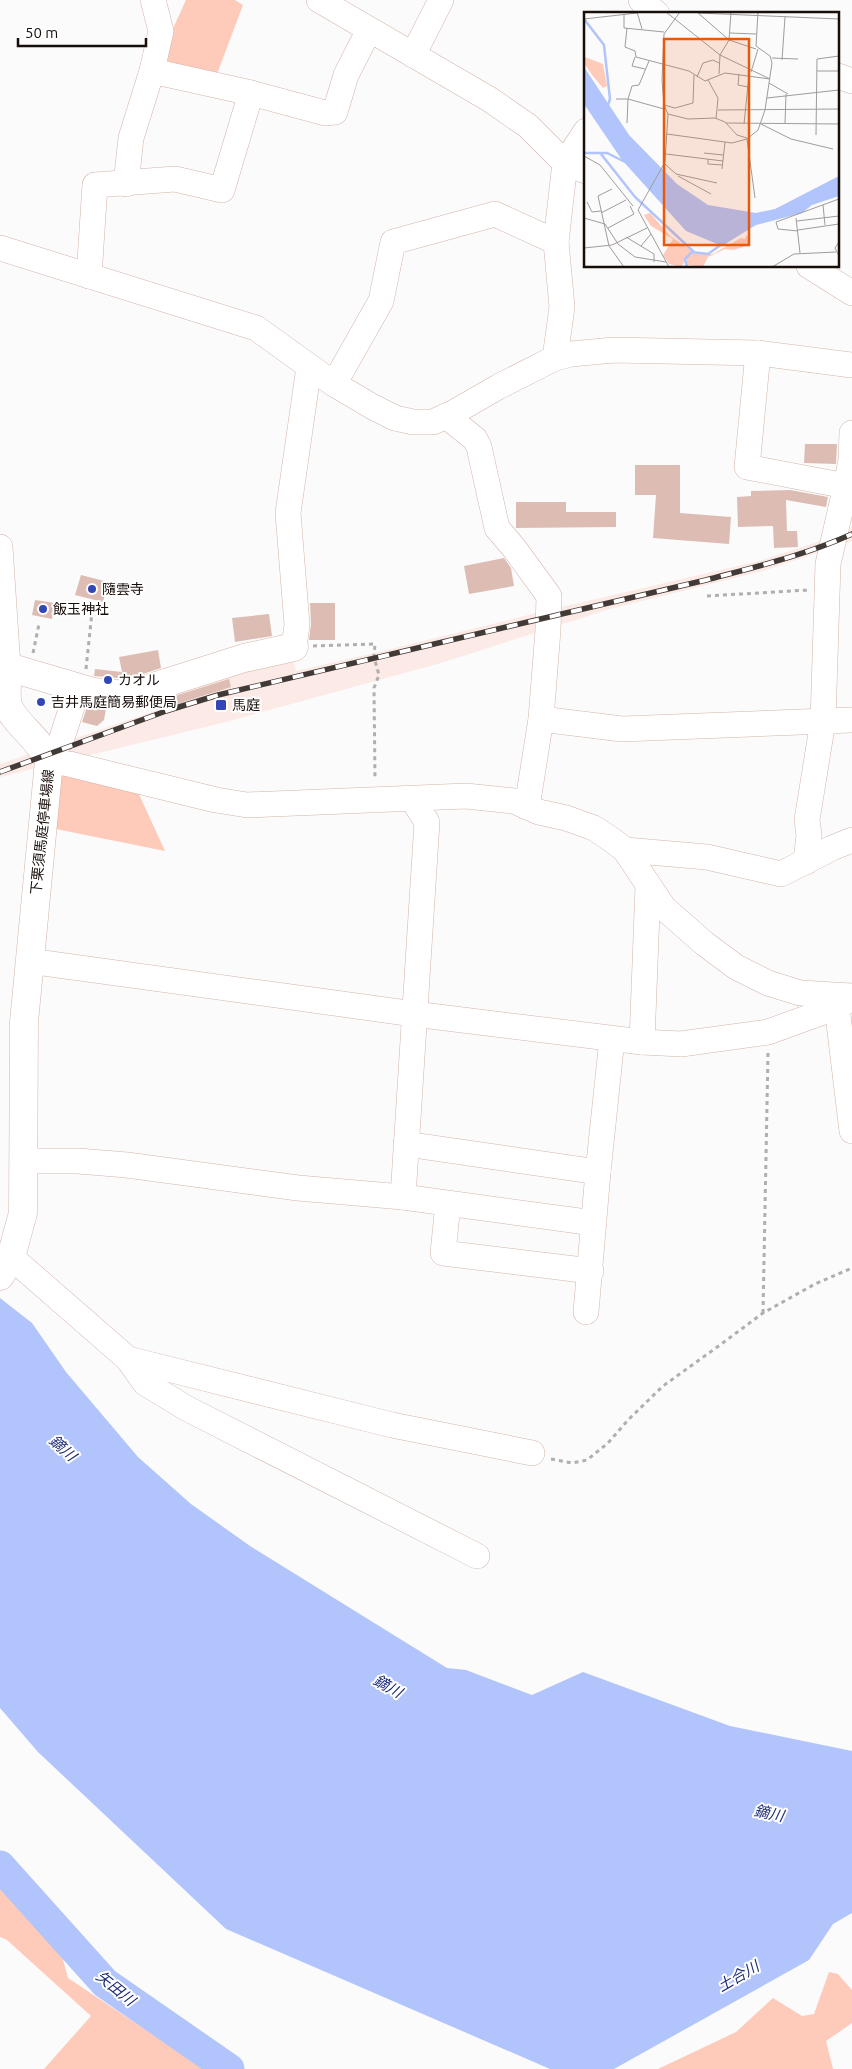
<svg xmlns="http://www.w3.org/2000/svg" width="852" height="2069" viewBox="0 0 852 2069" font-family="Ubuntu,'Noto Sans JP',sans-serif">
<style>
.built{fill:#fbeae5}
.green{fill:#fecaba}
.water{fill:#b1c4fb}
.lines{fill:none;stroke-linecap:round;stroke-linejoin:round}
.river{stroke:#b1c4fb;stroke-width:31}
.building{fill:#ddbdb3}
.minor-casing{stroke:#d4b4aa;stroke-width:26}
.major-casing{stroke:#d4b4aa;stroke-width:29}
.path{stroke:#b1aeac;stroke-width:3;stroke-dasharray:4 4;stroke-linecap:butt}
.minor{stroke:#fff;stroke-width:25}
.major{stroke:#fff;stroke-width:28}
.rail-casing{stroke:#423a37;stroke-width:5.5}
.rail{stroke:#fff;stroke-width:4;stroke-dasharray:11;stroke-linecap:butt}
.poi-dot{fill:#3146b7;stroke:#fff;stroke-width:2}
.labels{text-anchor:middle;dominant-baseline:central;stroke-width:4;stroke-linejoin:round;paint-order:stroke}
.poi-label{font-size:14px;fill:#170d09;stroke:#fff;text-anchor:start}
.street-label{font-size:14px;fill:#170d09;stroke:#fff}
.water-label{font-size:15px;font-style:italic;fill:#1d2b77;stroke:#fff}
.inset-river{fill:none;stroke:#b1c4fb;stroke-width:2.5}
.inset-road{fill:none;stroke:#a09c9a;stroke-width:1}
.view{fill:#e8590c;fill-opacity:0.15;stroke:#e8590c;stroke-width:2.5}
.inset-edge{fill:none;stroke:#170d09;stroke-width:2.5}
</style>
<rect width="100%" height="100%" fill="#fbfbfb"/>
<polygon class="built" points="852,528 852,541 763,571 610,609 441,663 226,722 0,777 0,764 158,710 152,691 292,655 296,671 387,650 549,610 759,561 833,537"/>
<g class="green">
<polygon points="186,0 235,0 243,5 214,82 155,68"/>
<polygon points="59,771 137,790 165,851 51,828"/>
<polygon points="0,1880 17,1888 59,1945 68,1978 204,2069 44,2069 91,2016 7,1940 0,1937"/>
<polygon points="829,1972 838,1974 852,1990 852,2023 826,2041 833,2069 658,2069 736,2032 773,1998 802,2016 814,2014"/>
</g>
<polygon class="water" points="0,1298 32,1323 66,1372 138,1457 191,1504 250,1546 447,1668 466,1670 532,1695 583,1672 730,1726 852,1751 852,1913 833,1924 809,1960 614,2069 550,2069 226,1929 38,1752 0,1708"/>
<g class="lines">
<polyline class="river" points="0,1866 105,1983 229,2069"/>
</g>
<g class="building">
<polygon points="805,444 837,444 836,464 804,463"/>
<polygon points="635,465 680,465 680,513 731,517 729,544 653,538 656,495 635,495"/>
<polygon points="790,490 828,497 826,507 786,500 787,531 797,531 798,547 774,548 773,526 738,527 737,497 751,496 751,491"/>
<polygon points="516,502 566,502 566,512 616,512 616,527 516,528"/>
<polygon points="504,558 511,568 514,586 469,594 464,566"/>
<polygon points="81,575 108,582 103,602 75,595"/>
<polygon points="35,600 55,603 52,619 32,615"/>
<polygon points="310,603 335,603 335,640 309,640 311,624"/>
<polygon points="269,614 272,636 235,642 232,618"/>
<polygon points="158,650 161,668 134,677 116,678 94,676 95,669 122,672 119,657"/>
<polygon points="229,679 231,687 186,701 175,705 174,702 161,706 159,701"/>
<polygon points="87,707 106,709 104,720 97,726 82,722"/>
</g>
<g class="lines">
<g class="minor-casing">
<g id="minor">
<polyline points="153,0 161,31 152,71 251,93 325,113 335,112 346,75 369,30"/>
<polyline points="319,0 489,99 528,126 565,163 586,171"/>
<polyline points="641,0 657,14"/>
<polyline points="413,55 441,0"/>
<polyline points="838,76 852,81"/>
<polyline points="126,184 131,138 152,71"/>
<polyline points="0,248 256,328 334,384 373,407 395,418 413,422 433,422 451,414 498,387 555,358 571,354 614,350 758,353 852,365"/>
<polyline points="809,266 852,293"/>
<polyline points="89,276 95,185 175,179 222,190 251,93"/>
<polyline points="758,353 747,467 846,486"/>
<polyline points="555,358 562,307 556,242 565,163 586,131"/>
<polyline points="334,384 381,301 393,242 495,214 556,242"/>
<polyline points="446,416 475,439 479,447 497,528 514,548 549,596 548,630 541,719 527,807"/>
<polyline points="0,547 8,667"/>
<polyline points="294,647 297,625 288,513 309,367"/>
<polyline points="541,719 622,729 852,720"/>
<polyline points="61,741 78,688"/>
<polyline points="49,761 69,764 216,800 247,805 466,796 514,801 539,812 566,818 594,828 612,840 625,850 664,908 705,944 736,967 768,983 800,993 852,996"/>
<polyline points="625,850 707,857 781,874 832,848 852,840"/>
<polyline points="806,862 809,835 807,820 823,721 828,564 846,486 851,460 852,433"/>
<polyline points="29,961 414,1014 642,1042 681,1044 768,1032 837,1007 852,998"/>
<polyline points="837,1007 852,1131"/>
<polyline points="642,1042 648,886"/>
<polyline points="406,1144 598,1172"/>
<polyline points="24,1161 78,1161 127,1165 298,1188 403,1197 594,1223"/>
<polyline points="403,1197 427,822 412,799"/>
<polyline points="448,1204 443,1253 591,1271"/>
<polyline points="11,1257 128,1359 392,1425 532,1453"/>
<polyline points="586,1312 598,1172 612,1039"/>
<polyline points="128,1359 145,1383 186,1408 477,1556"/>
</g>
</g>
<g class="major-casing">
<path id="major" d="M0 1276 11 1257 23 1213 24 1022 49 761C40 739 13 722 8 705 5 694 8 678 8 667L93 692 116 694 137 692 244 658 294 647"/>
</g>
<g class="path">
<polyline points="707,596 809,590"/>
<polyline points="313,646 375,644 374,657 379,675 374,688 375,779"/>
<polyline points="33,653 39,624"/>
<polyline points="86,669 92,612"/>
<polyline points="763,1313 768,1053"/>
<polyline points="551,1459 572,1463 587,1460 608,1443 628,1420 663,1386 720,1345 763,1313 815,1284 852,1268"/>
</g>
<use href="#minor" class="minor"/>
<use href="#major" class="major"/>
<g class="rail-casing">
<path id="rail" d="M0 772 166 711 218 695 706 580C755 567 806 555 852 534"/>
</g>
<use href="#rail" class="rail"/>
</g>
<g class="poi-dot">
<circle cx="92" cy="589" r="5"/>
<circle cx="43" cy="609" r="5"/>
<circle cx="108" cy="680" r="5"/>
<circle cx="41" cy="702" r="5"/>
<rect x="215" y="699" width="12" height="12" rx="2.5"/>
</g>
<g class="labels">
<g class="poi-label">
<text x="102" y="589">隨雲寺</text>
<text x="53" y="609">飯玉神社</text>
<text x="118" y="680">カオル</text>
<text x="51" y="702">吉井馬庭簡易郵便局</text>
<text x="232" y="705">馬庭</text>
</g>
<g class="street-label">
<text transform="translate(42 832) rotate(-84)">下栗須馬庭停車場線</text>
</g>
<g class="water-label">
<text transform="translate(63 1448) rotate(42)">鏑川</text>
<text transform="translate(388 1686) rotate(30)">鏑川</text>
<text transform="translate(769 1813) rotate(11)">鏑川</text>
<text transform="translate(738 1976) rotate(-30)">土合川</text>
<text transform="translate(116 1988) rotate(39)">矢田川</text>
</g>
</g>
<g transform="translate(584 12)">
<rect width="255" height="255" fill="#fbfbfb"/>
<path d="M1 45 19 52 23 74 19 76 8 63 0 51ZM66 201 86 224 108 239 97 255 85 252 79 243 89 227 67 214 60 203ZM162 223 166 228 163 234 149 238 141 237 124 245 119 255 103 253V245L109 241 129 242 157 226 161 227Z" fill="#fecaba"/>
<path d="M0 55 45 123 93 172 124 193 172 201 191 197 255 164V184L228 193 218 201 172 213 138 234 102 219 38 148 0 92Z" fill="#b1c4fb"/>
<path class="inset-river" d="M0 7 20 33 26 87 24 93M0 141H23L43 151M17 142 51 185 110 240M103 255 101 247 108 240 124 242 138 232"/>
<path class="inset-road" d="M53 0 58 17M82 0 136 43 186 67M113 0 145 28 172 37M114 1 255 7M40 3V16L80 20M0 7 53 1M43 16 41 35 51 39 52 45 105 59 121 69 141 61 186 67M146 21 172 22M51 45 48 54 61 57M188 46 214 47M198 48 201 5M65 49 55 73 48 74 44 87 80 97M233 59H255M167 60 174 37M135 62 136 43 145 28 147 0M155 62 154 73 164 75M113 65 119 51 129 48 135 51M124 68 134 86 132 107M185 71 204 82M183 86 255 78M32 87H44L43 111M109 91 110 63M80 93 78 68 80 22 96 0M80 93 84 102 81 150 54 198 85 255M80 93 91 96 109 91M134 98 255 97M84 102 104 107 131 106 141 110 153 123 163 126M142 111 255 112M201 111 202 82M160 112 165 63M177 112 207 127 249 137M83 122 148 131 163 127 174 118 181 98 188 51 186 44 172 34 174 0M232 123 233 47 255 44M163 127 171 186M120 141 139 143M82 142 139 149M0 144 16 153 49 194M124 147V152L139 153M81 152 92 162 133 171M138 157 141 130M94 164 127 182M28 177 14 184 25 234 40 255M3 190 8 200 17 199M239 193 241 213M17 201 42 188M0 206 21 212 34 232 51 245 82 250M212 206 216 241M213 209 255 204M24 216 50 202 46 194M214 218 255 212M214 219 194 217 192 210 255 187M42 225 70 242V250M255 230 251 236 255 244M57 234 67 222M0 236 28 233 63 216M188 255 210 242 252 240"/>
<path class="view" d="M80 27H165V233H80Z"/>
<rect width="255" height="255" class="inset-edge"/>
</g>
<path d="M18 38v8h128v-8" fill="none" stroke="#170d09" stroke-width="2.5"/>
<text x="25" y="38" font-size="15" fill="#170d09" stroke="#ffffff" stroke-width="4" paint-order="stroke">50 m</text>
</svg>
